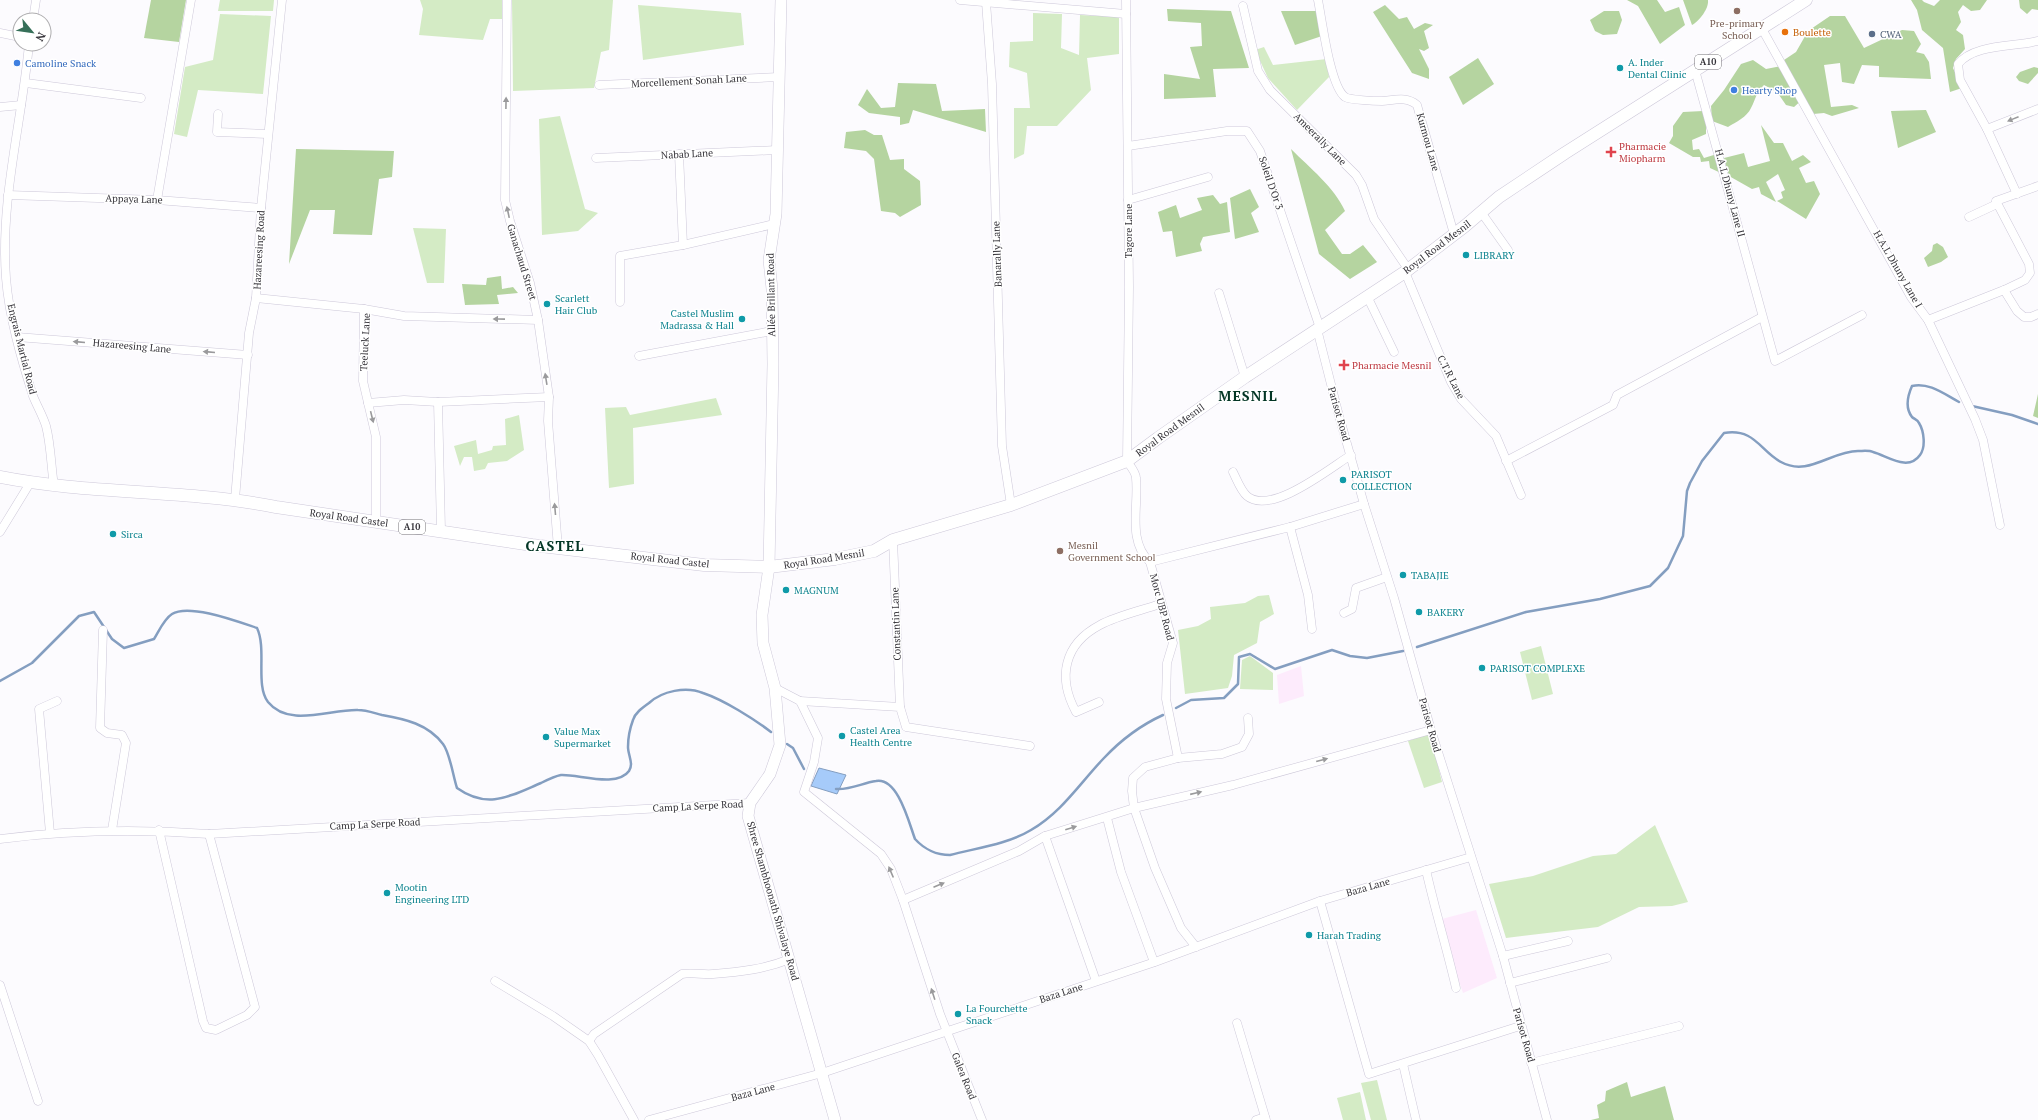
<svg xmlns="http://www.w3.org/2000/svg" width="2038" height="1120" viewBox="0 0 2038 1120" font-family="'PT Serif',serif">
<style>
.commercial{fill:#fdebfc}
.green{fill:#d4ebc5}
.forest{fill:#b5d4a0}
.water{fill:#a6cbfa;stroke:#849ec0}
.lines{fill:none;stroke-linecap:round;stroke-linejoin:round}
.stream{stroke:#849ec0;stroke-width:2.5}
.street-casing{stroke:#cdc8d9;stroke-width:9}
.secondary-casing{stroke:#cdc8d9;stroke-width:12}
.primary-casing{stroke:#cdc8d9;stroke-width:13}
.street{stroke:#fff;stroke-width:8}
.secondary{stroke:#fff;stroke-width:11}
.primary{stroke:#fff;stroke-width:12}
.oneway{fill:#9a9a9c}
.education-dot{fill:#8d6e63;stroke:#fff;stroke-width:1.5}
.food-dot{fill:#e8710a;stroke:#fff;stroke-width:1.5}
.service-dot{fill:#5c6f8a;stroke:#fff;stroke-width:1.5}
.shop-dot{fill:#3f7fe0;stroke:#fff;stroke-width:1.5}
.culture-dot{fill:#0f9aa8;stroke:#fff;stroke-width:1.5}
.health-dot{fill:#e0444e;stroke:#fff;stroke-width:1.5}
.labels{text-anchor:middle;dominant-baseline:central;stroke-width:3;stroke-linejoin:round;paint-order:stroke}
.shield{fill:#fff;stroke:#727175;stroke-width:1}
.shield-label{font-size:9px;font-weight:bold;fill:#36343a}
.education-label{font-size:10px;fill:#785e54;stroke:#fff}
.food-label{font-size:10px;fill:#c56008;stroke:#fff;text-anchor:start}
.service-label{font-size:10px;fill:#4e5e75;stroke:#fff;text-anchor:start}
.culture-label{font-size:10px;fill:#0d838f;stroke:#fff;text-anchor:start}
.shop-label{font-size:10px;fill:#366cbe;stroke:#fff;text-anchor:start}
.street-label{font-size:10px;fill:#36343a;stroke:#fff}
.health-label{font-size:10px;fill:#be3a42;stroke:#fff;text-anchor:start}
.district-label{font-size:14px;font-weight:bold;letter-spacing:1px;fill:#033625;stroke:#fff}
</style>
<rect width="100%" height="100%" fill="#fcfbfe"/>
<g class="commercial">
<polygon points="1301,666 1304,696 1279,704 1277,675"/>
<polygon points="1476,910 1497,978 1463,993 1438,920"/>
</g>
<g class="green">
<polygon points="220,0 274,0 273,11 218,11"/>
<polygon points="420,0 502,0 502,19 490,19 483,40 419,35 423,9"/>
<polygon points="512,0 613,0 609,50 601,52 594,88 513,91"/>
<polygon points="638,5 741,13 744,45 643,60"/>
<polygon points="1033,13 1062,14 1061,48 1079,55 1080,15 1119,17 1119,54 1087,58 1091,90 1057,126 1027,126 1024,154 1014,159 1014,108 1030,108 1027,73 1009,67 1010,42 1033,41"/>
<polygon points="220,14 271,16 263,94 198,90 187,137 174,134 185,67 213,60"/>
<polygon points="1264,47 1273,65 1327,59 1329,77 1297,110 1268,78 1255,50"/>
<polygon points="560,116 585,209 598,213 578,231 542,235 539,119"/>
<polygon points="413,228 446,229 444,283 427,283"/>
<polygon points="716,398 722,415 633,428 634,484 609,488 605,408 626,407 630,415"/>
<polygon points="519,415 524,450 507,461 488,463 485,469 474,471 472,457 464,457 460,466 454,446 476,440 478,454 492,450 493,446 506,445 505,419"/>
<polygon points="1269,595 1274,614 1260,622 1257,643 1234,655 1232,676 1228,688 1185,694 1178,630 1198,626 1211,619 1210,607 1245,603 1258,596"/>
<polygon points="1541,646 1553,694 1532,700 1520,652"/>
<polygon points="1250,656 1273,673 1273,690 1240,689 1242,660"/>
<polygon points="1430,733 1442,782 1424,788 1408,741"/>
<polygon points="1655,825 1688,902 1672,906 1639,907 1598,927 1506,938 1489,884 1533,876 1593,856 1616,854"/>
<polygon points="1377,1080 1387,1120 1371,1120 1361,1083"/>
<polygon points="1360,1092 1366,1120 1343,1120 1337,1098"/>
</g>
<g class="forest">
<polygon points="151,0 186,0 179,42 144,38"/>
<polygon points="1627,0 1657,0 1665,12 1679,7 1685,25 1660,44 1638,6"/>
<path d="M1683 0H1708C1709 9 1699 21 1692 25Z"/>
<polygon points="1911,0 1922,0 1924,2 1934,6 1940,0 1987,0 1980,10 1971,11 1963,5 1958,12 1961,22 1956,30 1963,35 1965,49 1956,59 1953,68 1962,88 1950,92 1943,48 1922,30 1917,10"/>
<polygon points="2019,0 2038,0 2038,10 2032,9 2027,14 2020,8"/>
<polygon points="1385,5 1399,19 1407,17 1414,29 1425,23 1433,25 1424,31 1429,48 1424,51 1419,49 1429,69 1429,79 1412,73 1373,12"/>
<polygon points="1167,9 1231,11 1249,68 1213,69 1216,97 1164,99 1164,74 1200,79 1190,47 1202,46 1201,23 1168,21"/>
<polygon points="1281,11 1317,11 1322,36 1295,45"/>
<polygon points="1604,11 1619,11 1622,20 1617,34 1603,35 1595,31 1590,20"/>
<path d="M1830 16H1845L1864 48 1902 30 1914 31 1921 44 1916 52 1924 54 1929 62 1931 79 1879 77V66L1862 65 1854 84 1842 82 1840 63 1824 65 1831 107 1852 105 1859 108 1832 116 1824 113 1813 114 1804 98 1794 107 1786 105 1777 92 1764 85C1756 92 1756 99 1751 108 1747 117 1736 122 1728 127L1712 121 1711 106 1724 90 1741 64 1753 60 1766 69 1786 65 1784 60 1796 52 1808 31Z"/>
<polygon points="1478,58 1494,84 1463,105 1449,77"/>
<polygon points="2034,67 2038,68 2038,73 2028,84 2019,81 2016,77 2020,72"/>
<polygon points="898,83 936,84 942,111 985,109 986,132 913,110 909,123 900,125 900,117 869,113 858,105 867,89 881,108 895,107"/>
<polygon points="1926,110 1936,132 1898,148 1891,111"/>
<polygon points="1703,111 1706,121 1706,134 1692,140 1693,150 1699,149 1704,158 1717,154 1723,174 1710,168 1709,161 1701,162 1700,157 1693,157 1669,143 1673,136 1673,126 1683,112"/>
<polygon points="1761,125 1774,143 1783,143 1792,161 1803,155 1811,162 1799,168 1806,183 1814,181 1820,194 1806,219 1777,201 1783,198 1781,192 1785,190 1778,174 1766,182 1776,202 1761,194 1759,187 1752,189 1729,176 1724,158 1744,153 1748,167 1770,161"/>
<polygon points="865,130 874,135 882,135 890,160 904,159 904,169 920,181 921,205 900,217 895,213 881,211 874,159 866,151 844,148 846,132"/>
<polygon points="296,149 394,151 392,177 379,179 372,235 333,234 335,210 310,210 289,264"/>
<path d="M1291 149C1310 168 1334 187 1345 211L1325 230 1342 254H1350L1363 245 1377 262 1350 279 1319 254Z"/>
<polygon points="1250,189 1259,207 1251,213 1259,232 1235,239 1230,198"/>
<polygon points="1213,195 1220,204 1227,202 1230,232 1203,237 1200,244 1202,251 1176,257 1172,231 1163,232 1158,212 1176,205 1180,218 1202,210 1197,198"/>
<polygon points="1937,243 1943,247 1948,257 1941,262 1928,267 1924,258 1932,251 1933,245"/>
<polygon points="501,276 502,289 513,287 518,293 497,295 499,304 465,305 462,284 486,285 487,278"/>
<polygon points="2038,394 2038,418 2033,416"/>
<polygon points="1627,1082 1631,1097 1665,1086 1674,1120 1591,1120 1599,1118 1597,1105 1605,1101 1606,1091"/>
</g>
<polygon class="water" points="819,768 846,775 837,794 811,786"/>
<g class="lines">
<g class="stream">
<polyline points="1972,406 2012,415 2038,424"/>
<path d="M1417 647 1526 612 1600 599 1650 586 1668 568 1683 536 1687 491 1690 483 1702 461 1724 433C1755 428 1760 451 1781 462 1808 477 1831 451 1858 451 1863 451 1869 450 1873 452 1888 456 1908 472 1920 455 1926 447 1924 431 1919 423 1918 420 1914 419 1912 417 1905 408 1908 395 1912 386 1929 382 1944 394 1959 402"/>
<path d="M0 681 32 663 79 616 94 612 112 639 124 648 154 639C159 631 164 619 172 614 189 603 239 622 257 628 267 649 255 685 268 702 289 728 330 709 358 710 366 710 374 713 382 715 405 719 428 724 443 744 450 753 453 776 457 788 488 810 510 796 541 783 547 780 555 776 561 775 578 774 617 788 629 771 634 764 628 755 628 747 628 739 630 728 633 720 635 713 642 708 649 703 662 691 686 686 703 693 724 700 754 719 771 732"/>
<polyline points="1176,708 1191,700 1224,698 1238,684 1239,657 1250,654 1275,669 1332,650 1350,656 1367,658 1403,651"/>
<polyline points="787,744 793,748 804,769"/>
<path d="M836 789C851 790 862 783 876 781 898 777 909 823 915 839 924 849 937 855 950 855 977 848 1008 844 1031 830 1062 812 1080 783 1104 758 1121 740 1141 725 1163 715"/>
</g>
<g class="street-casing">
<g id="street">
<polyline points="507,0 505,200 510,221 530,283 538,320 549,397 548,421 558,548"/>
<polyline points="960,0 1126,14"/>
<path d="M1126 0 1129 287 1127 461C1130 466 1136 472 1136 478 1139 506 1127 541 1150 562L1173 643 1167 663 1166 699 1178 758"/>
<path d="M1318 0C1322 20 1330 86 1345 97 1350 100 1375 101 1382 101 1395 100 1407 96 1417 105L1454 234"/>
<polyline points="986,2 992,84 1002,446 1011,505"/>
<polyline points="1243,6 1258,71 1270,90 1356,175 1362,185 1374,219 1408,269"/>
<polyline points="33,20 36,0"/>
<polyline points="1761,27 1911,297 1928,320 1975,419 1983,440 2000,525"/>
<polyline points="0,33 20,37"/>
<path d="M29 44C22 122 0 199 6 278 9 317 21 358 33 396 37 406 43 416 46 426 51 445 51 467 54 486"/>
<polyline points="1695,70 1775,361 1862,315"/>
<polyline points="26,83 141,98"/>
<polyline points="599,85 779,77"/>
<polyline points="0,107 21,105"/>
<polyline points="218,114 217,132 268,134"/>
<polyline points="1987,129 2038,109"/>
<polyline points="1128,146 1227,131 1247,131 1260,151 1320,328"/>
<polyline points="679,154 683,245 774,224"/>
<polyline points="596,158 777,150"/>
<path d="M2017 194 1987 129 1960 80 1958 64C1974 44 2013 47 2038 41"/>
<polyline points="8,195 157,200 261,208"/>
<polyline points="157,200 191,0"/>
<polyline points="1128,200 1208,177"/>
<polyline points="1481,212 1508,250"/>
<polyline points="1969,217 1997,204"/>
<polyline points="1405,272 1451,382 1461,399 1496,436 1521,495"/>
<polyline points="2004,290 2017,311 2024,317 2031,317 2038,314"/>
<polyline points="1219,293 1245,377"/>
<polyline points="1367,296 1394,352"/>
<polyline points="256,298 364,309 404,316 538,320"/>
<polyline points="620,302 620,256 683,245"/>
<polyline points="364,309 363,381 376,437 376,522"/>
<polyline points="1928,320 2004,290 2025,280 2030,273 2029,264 1996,201 2038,186"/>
<polyline points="1317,329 1338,412 1364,504 1394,598 1431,730 1503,956 1547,1120"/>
<polyline points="17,337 248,355"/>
<polyline points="639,356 772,331"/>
<polyline points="438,402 441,530"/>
<polyline points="368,403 404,400 438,402 549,397"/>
<polyline points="1506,461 1613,405 1617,395 1762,317"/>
<path d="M1233 472C1237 480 1241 491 1247 496 1271 516 1330 468 1351 455"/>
<polyline points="235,499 249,333 256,298 261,208 282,0"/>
<polyline points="1290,527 1364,504"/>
<polyline points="0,532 30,483"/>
<polyline points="893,540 900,707"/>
<polyline points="1150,562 1290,527 1308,595 1312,629"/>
<polyline points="1344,613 1352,609 1356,588 1387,577"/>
<polyline points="103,630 100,728 107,733 122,735 126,743 112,830"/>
<polyline points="775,688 800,701 818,738 814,762 804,792 881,854 891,869 903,900 940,1014 982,1120"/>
<polyline points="800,701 900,707 906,727 1030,746"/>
<path d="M1099 702 1076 712C1057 677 1064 644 1100 625 1116 616 1143 610 1160 604"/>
<polyline points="1107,818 1121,872 1154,962"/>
<polyline points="159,830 203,1021 206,1028 216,1030 247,1015 255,1007 209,834"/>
<polyline points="50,833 39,709 57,701"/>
<polyline points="1045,836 1096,981"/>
<path d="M0 839C70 830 138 829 209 834L750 803"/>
<path d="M1426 870C1435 910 1447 949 1456 988"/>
<polyline points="903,900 1019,851 1045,836 1134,808 1233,785 1431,730"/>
<polyline points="1320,901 1369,1074 1520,1026"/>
<polyline points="1196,947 1181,928 1155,868 1134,808 1132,791 1133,778 1145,767 1178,758 1222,754 1242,747 1249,734 1248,718"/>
<polyline points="1503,956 1568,941"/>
<polyline points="495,981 553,1016 589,1041 598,1055 634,1120"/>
<polyline points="1510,983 1607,958"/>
<polyline points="0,985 38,1101"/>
<polyline points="1237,1023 1266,1120"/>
<path d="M589 1041 594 1034 682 974C693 972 702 975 713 974 740 972 765 969 790 959"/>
<polyline points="1531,1063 1679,1026"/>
<polyline points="1403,1064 1416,1120"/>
<polyline points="649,1120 822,1073 1155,962 1320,901 1471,857"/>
<polyline points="1256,1120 1265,1117"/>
</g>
</g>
<g class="secondary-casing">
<polyline id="secondary" points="781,0 776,214 769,260 772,289 773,364 769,567 762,615 763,643 775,688 780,745 770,774 750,803 748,816 835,1120"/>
</g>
<g class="primary-casing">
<path id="primary" d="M0 477C91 495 185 489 276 507L532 545 704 565 769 567 835 559 874 551 893 540 1011 505 1127 461 1158 438 1245 377 1405 272 1465 226 1499 197 1565 153 1806 0"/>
</g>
<use href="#street" class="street"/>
<use href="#secondary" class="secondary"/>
<use href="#primary" class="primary"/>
</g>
<defs><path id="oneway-solid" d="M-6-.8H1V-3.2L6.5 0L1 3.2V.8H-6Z"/></defs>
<g class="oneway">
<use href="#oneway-solid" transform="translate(506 103) rotate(-89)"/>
<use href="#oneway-solid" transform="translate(2013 119) rotate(158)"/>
<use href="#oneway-solid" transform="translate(508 212) rotate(-102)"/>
<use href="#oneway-solid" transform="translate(499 319) rotate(-179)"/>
<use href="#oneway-solid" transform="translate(79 342) rotate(-175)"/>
<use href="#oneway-solid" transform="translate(209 352) rotate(-175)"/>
<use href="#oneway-solid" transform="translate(546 379) rotate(-99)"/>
<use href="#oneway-solid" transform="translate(372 417) rotate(76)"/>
<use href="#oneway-solid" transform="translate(555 509) rotate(-95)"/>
<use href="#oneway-solid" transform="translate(1322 760) rotate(-15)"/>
<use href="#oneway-solid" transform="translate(1196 793) rotate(-13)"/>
<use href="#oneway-solid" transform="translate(1071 828) rotate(-17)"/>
<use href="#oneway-solid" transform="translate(891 872) rotate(-113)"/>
<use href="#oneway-solid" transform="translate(939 885) rotate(-23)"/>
<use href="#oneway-solid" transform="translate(933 994) rotate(-108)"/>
</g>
<g class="education-dot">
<circle cx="1737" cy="11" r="4"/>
<circle cx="1060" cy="551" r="4"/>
</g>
<circle class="food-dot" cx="1785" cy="32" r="4"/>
<circle class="service-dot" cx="1872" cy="34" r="4"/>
<g class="shop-dot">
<circle cx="17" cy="63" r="4"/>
<circle cx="1734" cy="90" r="4"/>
</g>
<g class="culture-dot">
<circle cx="1620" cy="68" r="4"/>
<circle cx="1466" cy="255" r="4"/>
<circle cx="547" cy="304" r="4"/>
<circle cx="742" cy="319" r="4"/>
<circle cx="1343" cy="480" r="4"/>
<circle cx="113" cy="534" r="4"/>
<circle cx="1403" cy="575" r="4"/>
<circle cx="786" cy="590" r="4"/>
<circle cx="1419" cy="612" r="4"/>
<circle cx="1482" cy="668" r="4"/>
<circle cx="842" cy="736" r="4"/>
<circle cx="546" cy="737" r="4"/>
<circle cx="387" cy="893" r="4"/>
<circle cx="1309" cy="935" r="4"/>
<circle cx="958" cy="1014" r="4"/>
</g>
<g class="health-dot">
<path d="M1609 146h4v4h4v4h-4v4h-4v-4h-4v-4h4z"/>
<path d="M1342 359h4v4h4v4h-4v4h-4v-4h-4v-4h4z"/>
</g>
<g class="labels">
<g class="shield">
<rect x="1695" y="55" width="26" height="14" rx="3"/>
<rect x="399" y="520" width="26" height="14" rx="3"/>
</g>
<g class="shield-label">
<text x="1708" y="62">A10</text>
<text x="412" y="527">A10</text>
</g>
<g class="education-label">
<text x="1737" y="23">Pre-primary<tspan x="1737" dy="12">School</tspan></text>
<text x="1068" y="545" text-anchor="start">Mesnil<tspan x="1068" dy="12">Government School</tspan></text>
</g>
<g class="food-label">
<text x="1793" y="32">Boulette</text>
</g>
<g class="service-label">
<text x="1880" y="34">CWA</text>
</g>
<g class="culture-label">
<text x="1628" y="62">A. Inder<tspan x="1628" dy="12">Dental Clinic</tspan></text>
<text x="1474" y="255">LIBRARY</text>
<text x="555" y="298">Scarlett<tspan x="555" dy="12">Hair Club</tspan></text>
<text x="734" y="313" text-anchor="end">Castel Muslim<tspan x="734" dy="12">Madrassa &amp; Hall</tspan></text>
<text x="1351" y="474">PARISOT<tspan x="1351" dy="12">COLLECTION</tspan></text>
<text x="121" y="534">Sirca</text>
<text x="1411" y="575">TABAJIE</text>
<text x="794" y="590">MAGNUM</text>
<text x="1427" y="612">BAKERY</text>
<text x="1490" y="668">PARISOT COMPLEXE</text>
<text x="850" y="730">Castel Area<tspan x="850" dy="12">Health Centre</tspan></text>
<text x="554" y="731">Value Max<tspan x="554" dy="12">Supermarket</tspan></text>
<text x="395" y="887">Mootin<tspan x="395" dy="12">Engineering LTD</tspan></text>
<text x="1317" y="935">Harah Trading</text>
<text x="966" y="1008">La Fourchette<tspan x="966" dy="12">Snack</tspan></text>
</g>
<g class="shop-label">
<text x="25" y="63">Camoline Snack</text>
<text x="1742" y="90">Hearty Shop</text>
</g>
<g class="street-label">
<text transform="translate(689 81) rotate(-3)">Morcellement Sonah Lane</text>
<text transform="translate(1320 139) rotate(45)">Ameerally Lane</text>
<text transform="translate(1428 142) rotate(74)">Kurmou Lane</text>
<text transform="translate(687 154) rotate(-3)">Nabab Lane</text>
<text transform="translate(1271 183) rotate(71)">Soleil D'Or 3</text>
<text transform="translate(1730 193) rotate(75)">H.A.L Dhuny Lane II</text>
<text transform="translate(134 199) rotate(2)">Appaya Lane</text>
<text transform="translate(1128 231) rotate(-90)">Tagore Lane</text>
<text transform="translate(1437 247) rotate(-37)">Royal Road Mesnil</text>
<text transform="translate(259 250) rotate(-87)">Hazareesing Road</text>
<text transform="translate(997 254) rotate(-92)">Banarally Lane</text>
<text transform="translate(522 262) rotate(73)">Ganachaud Street</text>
<text transform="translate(1898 269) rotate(60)">H.A.L Dhuny Lane I</text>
<text transform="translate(771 295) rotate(-91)">Allée Brillant Road</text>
<text transform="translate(365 342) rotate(-87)">Teeluck Lane</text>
<text transform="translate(132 346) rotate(5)">Hazareesing Lane</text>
<text transform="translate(22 349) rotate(76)">Engrais Martial Road</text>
<text transform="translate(1451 377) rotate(63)">C.T.R Lane</text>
<text transform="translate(1339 414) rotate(74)">Parisot Road</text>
<text transform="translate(1170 430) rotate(-36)">Royal Road Mesnil</text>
<text transform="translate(349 518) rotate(8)">Royal Road Castel</text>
<text transform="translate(824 559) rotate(-9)">Royal Road Mesnil</text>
<text transform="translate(670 560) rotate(6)">Royal Road Castel</text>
<text transform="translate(1162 607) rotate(75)">Morc UBP Road</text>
<text transform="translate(896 624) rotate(-92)">Constantin Lane</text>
<text transform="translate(1430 725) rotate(74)">Parisot Road</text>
<text transform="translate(698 806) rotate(-3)">Camp La Serpe Road</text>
<text transform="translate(375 824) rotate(-3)">Camp La Serpe Road</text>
<text transform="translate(1368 887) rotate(-16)">Baza Lane</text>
<text transform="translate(773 901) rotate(74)">Shree Shambhoonath Shivalaye Road</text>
<text transform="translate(1061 993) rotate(-18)">Baza Lane</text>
<text transform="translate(1524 1035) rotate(74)">Parisot Road</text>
<text transform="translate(964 1076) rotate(68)">Galea Road</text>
<text transform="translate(753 1092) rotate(-15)">Baza Lane</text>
</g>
<g class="health-label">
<text x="1619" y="146">Pharmacie<tspan x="1619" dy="12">Miopharm</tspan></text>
<text x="1352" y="365">Pharmacie Mesnil</text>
</g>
<g class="district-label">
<text x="1248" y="395">MESNIL</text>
<text x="555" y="545">CASTEL</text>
</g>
</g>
<g transform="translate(32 32) rotate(119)"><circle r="19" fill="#ffffff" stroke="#afaeb0"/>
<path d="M0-3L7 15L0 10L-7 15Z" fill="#367059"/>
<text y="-6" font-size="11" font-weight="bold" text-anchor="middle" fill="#36343a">N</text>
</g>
</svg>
